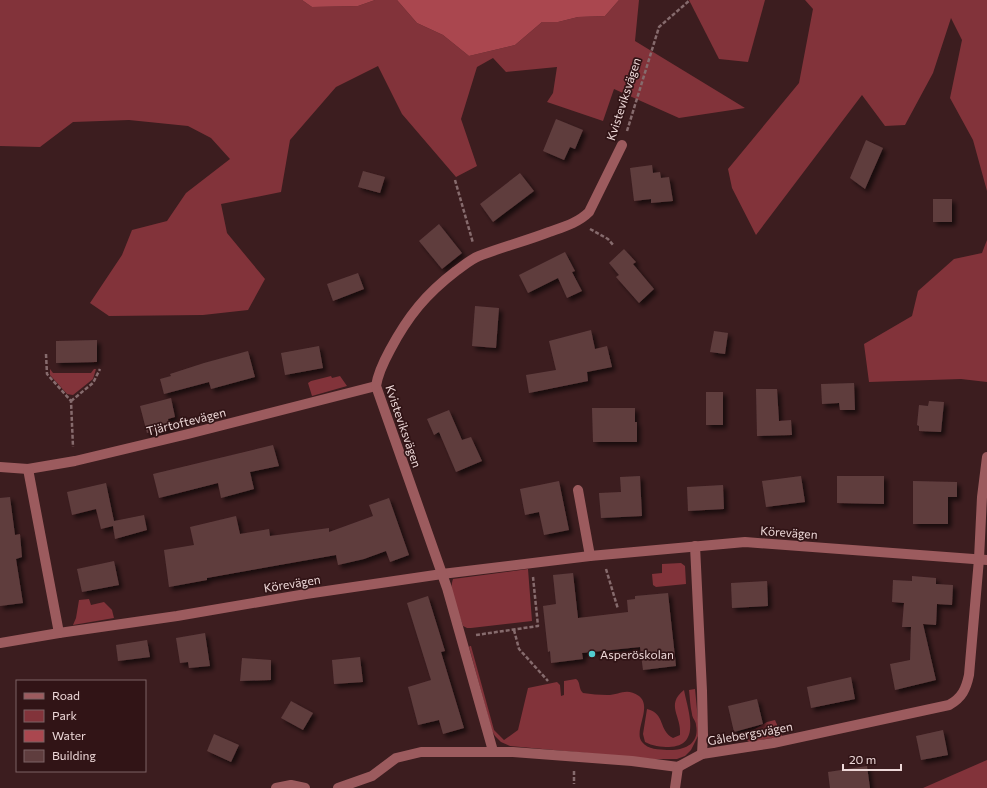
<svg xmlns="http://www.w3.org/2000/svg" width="987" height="788" viewBox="0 0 987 788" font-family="Commissioner,sans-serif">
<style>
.green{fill:#82333a}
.water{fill:#aa474f}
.building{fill:#5f3d3e;filter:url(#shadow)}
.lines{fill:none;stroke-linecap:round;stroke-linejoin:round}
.path{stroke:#866b6d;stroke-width:2.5;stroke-dasharray:4 2;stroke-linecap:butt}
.minor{stroke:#9c5b5e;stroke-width:10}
.poi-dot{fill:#52cdd0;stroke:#311416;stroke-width:1.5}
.labels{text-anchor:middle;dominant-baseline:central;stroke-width:3.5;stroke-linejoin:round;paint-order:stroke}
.street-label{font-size:12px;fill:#edd8d8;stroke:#311416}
.poi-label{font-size:12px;fill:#edd8d8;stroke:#311416;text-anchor:start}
</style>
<defs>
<filter id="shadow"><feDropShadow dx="3.5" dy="3.5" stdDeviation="2" flood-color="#0009"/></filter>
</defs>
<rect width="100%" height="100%" fill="#3c1d1f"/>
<g class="green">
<polygon points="0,0 302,0 312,7 358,6 375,0 397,0 417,23 443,35 469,56 515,45 542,22 558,22 578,17 605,16 619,0 639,0 635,41 745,108 679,118 614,89 603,121 547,102 553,93 557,67 506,72 493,58 477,67 461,119 477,166 456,177 402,114 378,66 336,87 290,140 281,192 221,204 227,233 265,279 248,310 203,315 109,316 90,303 122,255 132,230 167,221 186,193 230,159 211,138 188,126 129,120 73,122 40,147 0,146"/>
<polygon points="689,0 765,0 748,62 719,59"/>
<polygon points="805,0 987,0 987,191 973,140 950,98 962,40 951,18 933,73 905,125 885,126 862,95 756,235 732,188 728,169 799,83 813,9"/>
<polygon points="987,240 987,382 961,379 869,382 864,344 912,316 918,291 954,259 982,253"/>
<polygon points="50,369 53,373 91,373 94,369 96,369 93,379 73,395 67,394 50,375"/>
<polygon points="331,376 332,378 340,376 347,386 312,396 308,383 311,381"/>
<polygon points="681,563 685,566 686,584 656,587 653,585 652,574 662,573 662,564"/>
<path d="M528 569 532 621 471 628H467L463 626C459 612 448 593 453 579Z"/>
<polygon points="89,599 91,605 104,602 112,610 114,618 73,625 76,618 79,600"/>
<path d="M470 646H471L494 730 504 740 518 730 528 688 557 682 560 685 561 696 564 695V681L576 679C581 682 578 689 583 693 591 694 599 695 607 695 620 695 626 687 639 696 653 707 633 731 642 742 648 750 659 749 667 750 683 751 700 745 696 725 696 721 692 718 692 714 690 706 690 698 689 690L695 689 699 730 698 736 691 750 685 756 677 759H652L510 746 501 742 495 736 492 731 469 647Z"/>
<path d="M684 690C688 711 702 746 669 747 661 747 652 746 645 742L643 734 647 709C666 714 658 730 673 738L680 735C682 716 665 705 684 690Z"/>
<polygon points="775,720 782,736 749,742 747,740 748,733 767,722"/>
<polygon points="987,760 987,788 923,788"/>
</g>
<g class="water">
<polygon points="302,0 375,0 358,6 312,7"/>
<polygon points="397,0 619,0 605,16 578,17 558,22 542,22 515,45 469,56 443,35 417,23"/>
</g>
<g class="building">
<polygon points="556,119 583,130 575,149 570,147 564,160 543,151"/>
<polygon points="866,140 883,148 865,189 850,178"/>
<polygon points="652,165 653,173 660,172 661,178 669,177 673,201 651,203 651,199 634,201 630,168"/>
<polygon points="363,171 385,177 380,193 358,187"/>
<polygon points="520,173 534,191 493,222 480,204"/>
<rect x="933" y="199" width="19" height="23"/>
<polygon points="439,224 462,253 442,269 419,241"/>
<polygon points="624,249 636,262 633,264 654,289 639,303 616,277 619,275 609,263"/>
<polygon points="565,252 575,271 572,272 582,291 567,298 558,278 528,293 519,275"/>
<polygon points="358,273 364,289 333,301 327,284"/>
<polygon points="475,306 499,308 496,348 472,346"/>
<polygon points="591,330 595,349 607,346 612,367 587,372 588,381 529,393 526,375 556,370 549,341"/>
<polygon points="714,331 728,333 725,354 710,352"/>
<polygon points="97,340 97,362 56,363 56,341"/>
<polygon points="319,346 323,368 285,375 281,353"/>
<polygon points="248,351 255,377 211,389 209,382 164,394 160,379 171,376 170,374 204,363"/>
<polygon points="854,383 855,410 840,410 839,403 822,404 821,384"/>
<polygon points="756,389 777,389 779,421 791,420 792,435 757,436"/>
<rect x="706" y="392" width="17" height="33"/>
<polygon points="171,398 175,417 168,419 170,427 147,433 140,406"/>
<polygon points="929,401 944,402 941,432 919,431 919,426 917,425 919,405 928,406"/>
<polygon points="592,408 635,408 635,422 637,422 637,442 593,442"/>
<polygon points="449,410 462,440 471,437 482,461 456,472 439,432 434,435 427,419"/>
<polygon points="273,445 279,466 250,472 254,489 221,498 218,483 159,498 153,474"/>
<polygon points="640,476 642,516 601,518 599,493 621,492 620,477"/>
<polygon points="801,476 805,502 766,507 762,481"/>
<polygon points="837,476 884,476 884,504 837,503"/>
<polygon points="559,481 569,530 544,535 539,512 525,515 520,489"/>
<polygon points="913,481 957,482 957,497 948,497 948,524 913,524"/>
<polygon points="106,483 114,521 144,515 147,530 115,539 113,526 101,529 96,509 72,515 67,492"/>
<polygon points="723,485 724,509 688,511 687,487"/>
<polygon points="10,497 15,535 20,534 22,557 16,559 23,603 0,606 0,498"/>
<polygon points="389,498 409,555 390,562 386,551 364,559 338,565 336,555 207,578 207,580 169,587 164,550 194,545 190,527 236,516 240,534 269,529 270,536 329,528 329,532 373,516 369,505"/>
<polygon points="114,561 119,585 82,592 77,569"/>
<polygon points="573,573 578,618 628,612 627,600 635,599 635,596 668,593 676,666 643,670 640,647 582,653 583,659 551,663 550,651 548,652 543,606 556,604 553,575"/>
<polygon points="912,576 936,578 936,584 953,585 952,605 937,604 936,625 923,624 936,680 895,690 890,664 910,660 911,627 902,627 904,603 892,602 893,580 912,581"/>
<polygon points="767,581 768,606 732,608 731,583"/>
<polygon points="428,596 445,651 441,652 464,728 443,734 439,720 418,725 408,687 431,680 407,603"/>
<polygon points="205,633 210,666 189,668 188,662 180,663 176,638"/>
<polygon points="147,640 150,657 118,661 116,645"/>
<polygon points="360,657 363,682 334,684 332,660"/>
<polygon points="242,658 271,660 271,680 240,681"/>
<polygon points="851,677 855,699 811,708 807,687"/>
<polygon points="757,699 763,724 734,732 728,706"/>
<polygon points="291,701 313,713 303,730 281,718"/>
<polygon points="943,730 948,755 921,760 916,736"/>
<polygon points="214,734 239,745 231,762 207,751"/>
<polygon points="867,766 870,788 830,788 828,772"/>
</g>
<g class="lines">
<g class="path">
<polyline points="627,131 659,27 690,0"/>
<polyline points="455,180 473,243"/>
<polyline points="590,229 608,239 614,246"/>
<polyline points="46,354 47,374 71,401 73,447"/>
<polyline points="71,401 93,383 100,369"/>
<polyline points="606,569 618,609"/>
<polyline points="514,630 519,649 548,681"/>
<polyline points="476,635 538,626 533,577"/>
<polyline points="574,771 574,784"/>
</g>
<g class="minor">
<polyline points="0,467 28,469 75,461 188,434 376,386"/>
<polyline points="28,469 59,633"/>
<polyline points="578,490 590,556"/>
<polyline points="695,546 702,691 703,735 702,754"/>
<polyline points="0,643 59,633 177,616 306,594 442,574 590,556 745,542 987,560"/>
<path d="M493 751 447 588 376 386C378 373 384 361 390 350 408 316 426 294 456 271 463 266 471 259 479 256 502 247 526 241 549 232 563 227 578 223 589 212L622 145"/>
<polyline points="276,788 291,785 305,788"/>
<path d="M338 788 372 776 396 758 421 752H513L632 761 678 767 702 754 773 743 949 705C962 698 966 689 969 675L979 559 982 497 987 457"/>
<polyline points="675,788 678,767"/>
</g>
</g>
<circle class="poi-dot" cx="592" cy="654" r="4"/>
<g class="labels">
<g class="street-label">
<text transform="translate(623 99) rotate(-72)">Kvisteviksvägen</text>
<text transform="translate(186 421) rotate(-14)">Tjärtoftevägen</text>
<text transform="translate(404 426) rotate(71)">Kvisteviksvägen</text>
<text transform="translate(789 532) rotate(4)">Körevägen</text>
<text transform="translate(292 583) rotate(-9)">Körevägen</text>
<text transform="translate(750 733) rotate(-10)">Gålebergsvägen</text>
</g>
<g class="poi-label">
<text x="600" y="654">Asperöskolan</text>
</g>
</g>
<rect x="16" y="680" width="130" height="92" fill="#311416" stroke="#7c6264"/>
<rect x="24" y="693" width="20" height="6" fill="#9c5b5e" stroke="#7c6264"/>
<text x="52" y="700" font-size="12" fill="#edd8d8">Road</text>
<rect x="24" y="710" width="20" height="12" fill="#82333a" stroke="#7c6264"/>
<text x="52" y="720" font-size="12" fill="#edd8d8">Park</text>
<rect x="24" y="730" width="20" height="12" fill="#aa474f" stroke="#7c6264"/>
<text x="52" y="740" font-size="12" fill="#edd8d8">Water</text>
<rect x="24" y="750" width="20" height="12" fill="#5f3d3e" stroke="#7c6264"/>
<text x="52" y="760" font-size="12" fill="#edd8d8">Building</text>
<path d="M843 764v6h58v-6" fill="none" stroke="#edd8d8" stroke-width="2"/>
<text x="849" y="764" font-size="12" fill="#edd8d8" stroke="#311416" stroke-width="3" paint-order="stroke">20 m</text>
</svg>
